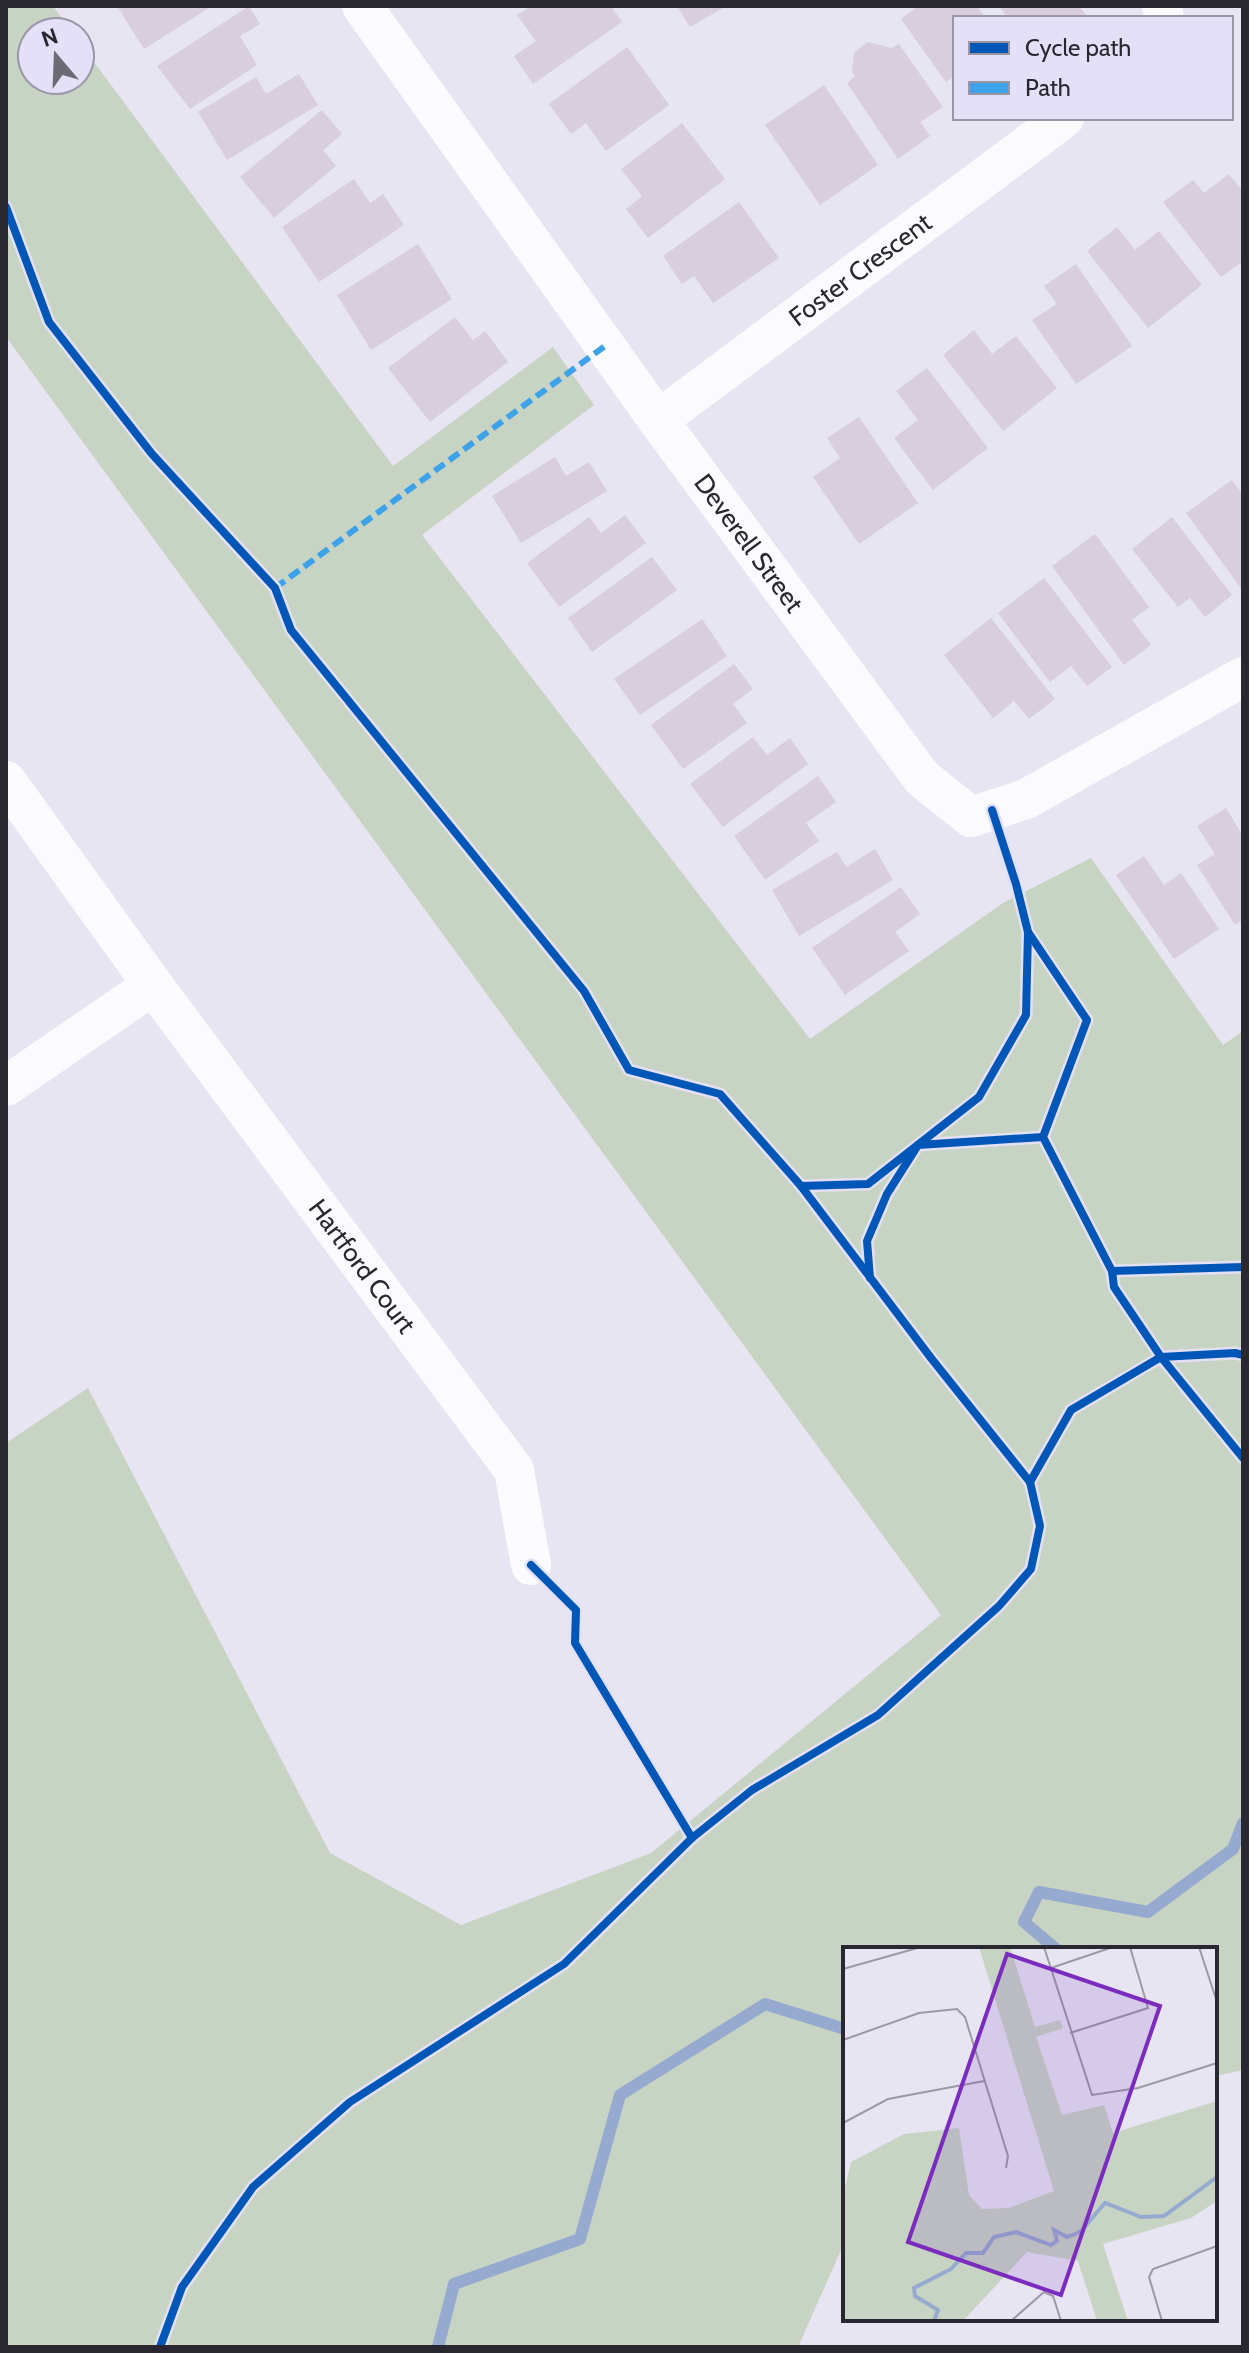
<svg xmlns="http://www.w3.org/2000/svg" width="1249" height="2353" viewBox="0 0 1249 2353" font-family="Cabin,sans-serif">
<style>
.green{fill:#c7d4c3}
.lines{fill:none;stroke-linecap:round;stroke-linejoin:round}
.stream{stroke:#96aad0;stroke-width:12}
.building{fill:#d9cedb}
.street{stroke:#fbfbfd;stroke-width:40}
.quiet{stroke:#3ea2eb;stroke-width:6;stroke-dasharray:12 6;stroke-linecap:butt}
.cycleway-casing{stroke:#e3e0f7;stroke-width:13}
.cycleway{stroke:#0057b8;stroke-width:8}
.labels{text-anchor:middle;dominant-baseline:central;stroke-width:6;stroke-linejoin:round;paint-order:stroke}
.street-label{font-size:26px;fill:#292730;stroke:#e3e0f7}
.inset-river{fill:none;stroke:#96aad0;stroke-width:4}
.inset-road{fill:none;stroke:#9b99a4;stroke-width:2}
.view{fill:#7b2cbf;fill-opacity:0.15;stroke:#7b2cbf;stroke-width:4}
.inset-edge{fill:none;stroke:#292730;stroke-width:4}
</style>
<rect width="100%" height="100%" fill="#e7e5f2"/>
<polygon class="green" points="6,6 53,6 72,32 32,32 32,80 80,80 80,43 393,466 553,347 594,405 422,535 810,1039 1003,903 1091,858 1223,1045 1243,1031 1243,2070 1215,2076 1215,1949 845,1949 845,2241 798,2347 6,2347 6,1443 88,1388 330,1853 461,1925 651,1853 941,1615 6,337"/>
<g class="lines">
<g class="stream">
<polyline points="1056,1949 1024,1922 1039,1892 1148,1912 1233,1849 1243,1823"/>
<polyline points="438,2347 454,2284 580,2239 620,2095 765,2004 845,2029"/>
</g>
</g>
<g class="building">
<polygon points="117,6 212,6 144,49"/>
<polygon points="249,6 260,24 240,36 257,65 190,109 157,66"/>
<polygon points="531,6 611,6 622,22 533,84 514,56 536,41 517,15"/>
<polygon points="677,6 727,6 690,27"/>
<polygon points="918,6 977,6 986,18 955,18 955,76 946,82 901,19"/>
<polygon points="999,6 1079,6 1086,15 1081,18 1008,18"/>
<polygon points="868,42 891,48 899,44 943,107 920,122 930,136 898,159 847,83 855,76 852,71 854,53"/>
<polygon points="627,47 669,105 606,151 586,123 571,134 549,104"/>
<polygon points="299,74 318,105 227,160 198,112 256,77 266,94"/>
<polygon points="824,85 878,165 820,205 765,125"/>
<polygon points="322,110 342,134 323,150 336,166 274,218 240,177"/>
<polygon points="682,123 725,179 648,238 626,209 642,196 621,169"/>
<polygon points="1229,174 1243,192 1243,261 1221,277 1163,202 1193,180 1204,193"/>
<polygon points="354,179 370,203 383,194 404,225 319,282 282,227"/>
<polygon points="739,202 779,258 713,303 694,276 682,284 663,256"/>
<polygon points="1117,227 1135,250 1159,231 1202,285 1148,328 1087,251"/>
<polygon points="418,244 452,299 371,350 337,295"/>
<polygon points="1076,264 1132,346 1076,384 1032,320 1057,304 1044,286"/>
<polygon points="455,317 473,340 485,331 508,362 430,422 388,368"/>
<polygon points="974,330 992,354 1016,336 1057,388 1003,431 943,355"/>
<polygon points="927,368 988,448 933,490 894,438 918,420 896,391"/>
<polygon points="859,417 918,503 859,544 813,477 840,458 827,438"/>
<polygon points="555,457 566,476 589,462 607,491 521,543 492,496"/>
<polygon points="1232,480 1243,495 1243,591 1186,513"/>
<polygon points="625,515 646,543 559,607 527,563 589,517 601,533"/>
<polygon points="1172,517 1232,595 1205,617 1190,598 1178,607 1132,549"/>
<polygon points="1095,534 1149,607 1132,620 1151,645 1124,665 1052,566"/>
<polygon points="652,557 677,590 592,652 568,618"/>
<polygon points="1044,578 1112,667 1087,686 1071,666 1050,682 998,613"/>
<polygon points="991,618 1055,699 1029,719 1014,701 993,718 944,655"/>
<polygon points="702,619 727,656 640,715 614,679"/>
<polygon points="734,664 753,689 733,704 747,723 683,769 651,725"/>
<polygon points="753,737 767,755 790,738 808,764 723,827 690,784"/>
<polygon points="818,776 836,802 806,823 819,841 765,880 734,836"/>
<polygon points="1226,808 1243,836 1243,920 1235,925 1197,865 1215,854 1197,826"/>
<polygon points="875,849 893,880 799,936 772,890 837,852 846,867"/>
<polygon points="1144,856 1164,885 1181,873 1219,929 1174,959 1116,875"/>
<polygon points="901,887 920,914 895,932 909,951 845,995 812,948"/>
</g>
<g class="lines">
<g class="street">
<path id="s1" d="M362 6 658 420 922 778 971 817 1026 799 1243 677"/>
<polyline points="1162,6 1164,18"/>
<path id="s2" d="M658 420 1064 118"/>
<path id="s3" d="M6 781 153 985 514 1470 531 1565"/>
<polyline points="6,1086 153,985"/>
</g>
<polyline class="quiet" points="275,588 605,346"/>
<g class="cycleway-casing">
<g id="cycleway">
<polyline points="6,207 49,322 152,454 275,588 291,630 584,991 629,1070 720,1094 801,1186 868,1184 979,1097 1026,1015 1028,932 1016,884 992,810"/>
<polyline points="1028,932 1087,1020 1043,1137 1112,1271 1114,1287 1161,1357 1243,1458"/>
<polyline points="1112,1271 1243,1267"/>
<polyline points="870,1278 867,1241 887,1194 918,1145 1043,1137"/>
<polyline points="1030,1482 1071,1410 1161,1357 1235,1353 1243,1355"/>
<polyline points="531,1565 576,1610 575,1643 692,1838"/>
<polyline points="160,2347 182,2287 253,2187 350,2102 564,1964 692,1838 752,1790 878,1715 999,1606 1031,1569 1040,1526 1030,1482 931,1358 801,1186"/>
</g>
</g>
<use href="#cycleway" class="cycleway"/>
</g>
<g class="labels">
<g class="street-label">
<text stroke="none"><textPath href="#s2" startOffset="252">Foster Crescent</textPath></text>
<text stroke="none"><textPath href="#s1" startOffset="662">Deverell Street</textPath></text>
<text stroke="none"><textPath href="#s3" startOffset="602">Hartford Court</textPath></text>
</g>
</g>
<g transform="translate(843 1947)">
<rect width="374" height="374" fill="#e7e5f2"/>
<path d="M136 0H167L192 80 217 73 220 81 193 90 219 168 261 158 270 186 374 154V254L348 271 260 297 285 374H254L235 314 184 305 120 374H0V249L8 215 61 187 116 181 126 248 139 262 166 261 211 244Z" fill="#c7d4c3"/>
<path class="inset-river" d="M91 374 95 363 72 349 71 341 108 322 123 306H140L151 290 173 285 208 298 214 294 211 283 224 290 237 285 262 256 298 270 321 269 374 230"/>
<path class="inset-road" d="M201 0 249 148 295 141 374 116M356 0 374 55M208 21 270 0M0 22 78 0M227 86 305 61 287 0M0 93 76 66 114 62 122 70 165 209 163 221M0 176 45 152 141 134M168 374 201 345 210 349 218 374M319 374 306 330 310 322 374 299"/>
<path class="view" d="M164 7 317 59 218 348 65 295Z"/>
<rect width="374" height="374" class="inset-edge"/>
</g>
<rect width="1249" height="2353" fill="none" stroke="#292730" stroke-width="16"/>
<rect x="953" y="16" width="280" height="104" fill="#e3e0f7" stroke="#9996a7" stroke-width="2"/>
<rect x="969" y="42" width="40" height="12" fill="#0057b8" stroke="#9996a7" stroke-width="2"/>
<text x="1025" y="56" font-size="24" fill="#292730">Cycle path</text>
<rect x="969" y="82" width="40" height="12" fill="#3ea2eb" stroke="#9996a7" stroke-width="2"/>
<text x="1025" y="96" font-size="24" fill="#292730">Path</text>
<g transform="translate(56 56) rotate(341)"><circle r="38" fill="#e3e0f7" stroke="#9996a7" stroke-width="2"/>
<path d="M0-6L14 30L0 20L-14 30Z" fill="#6c6a74"/>
<text y="-12" font-size="22" font-weight="bold" text-anchor="middle" fill="#292730">N</text>
</g>
</svg>
